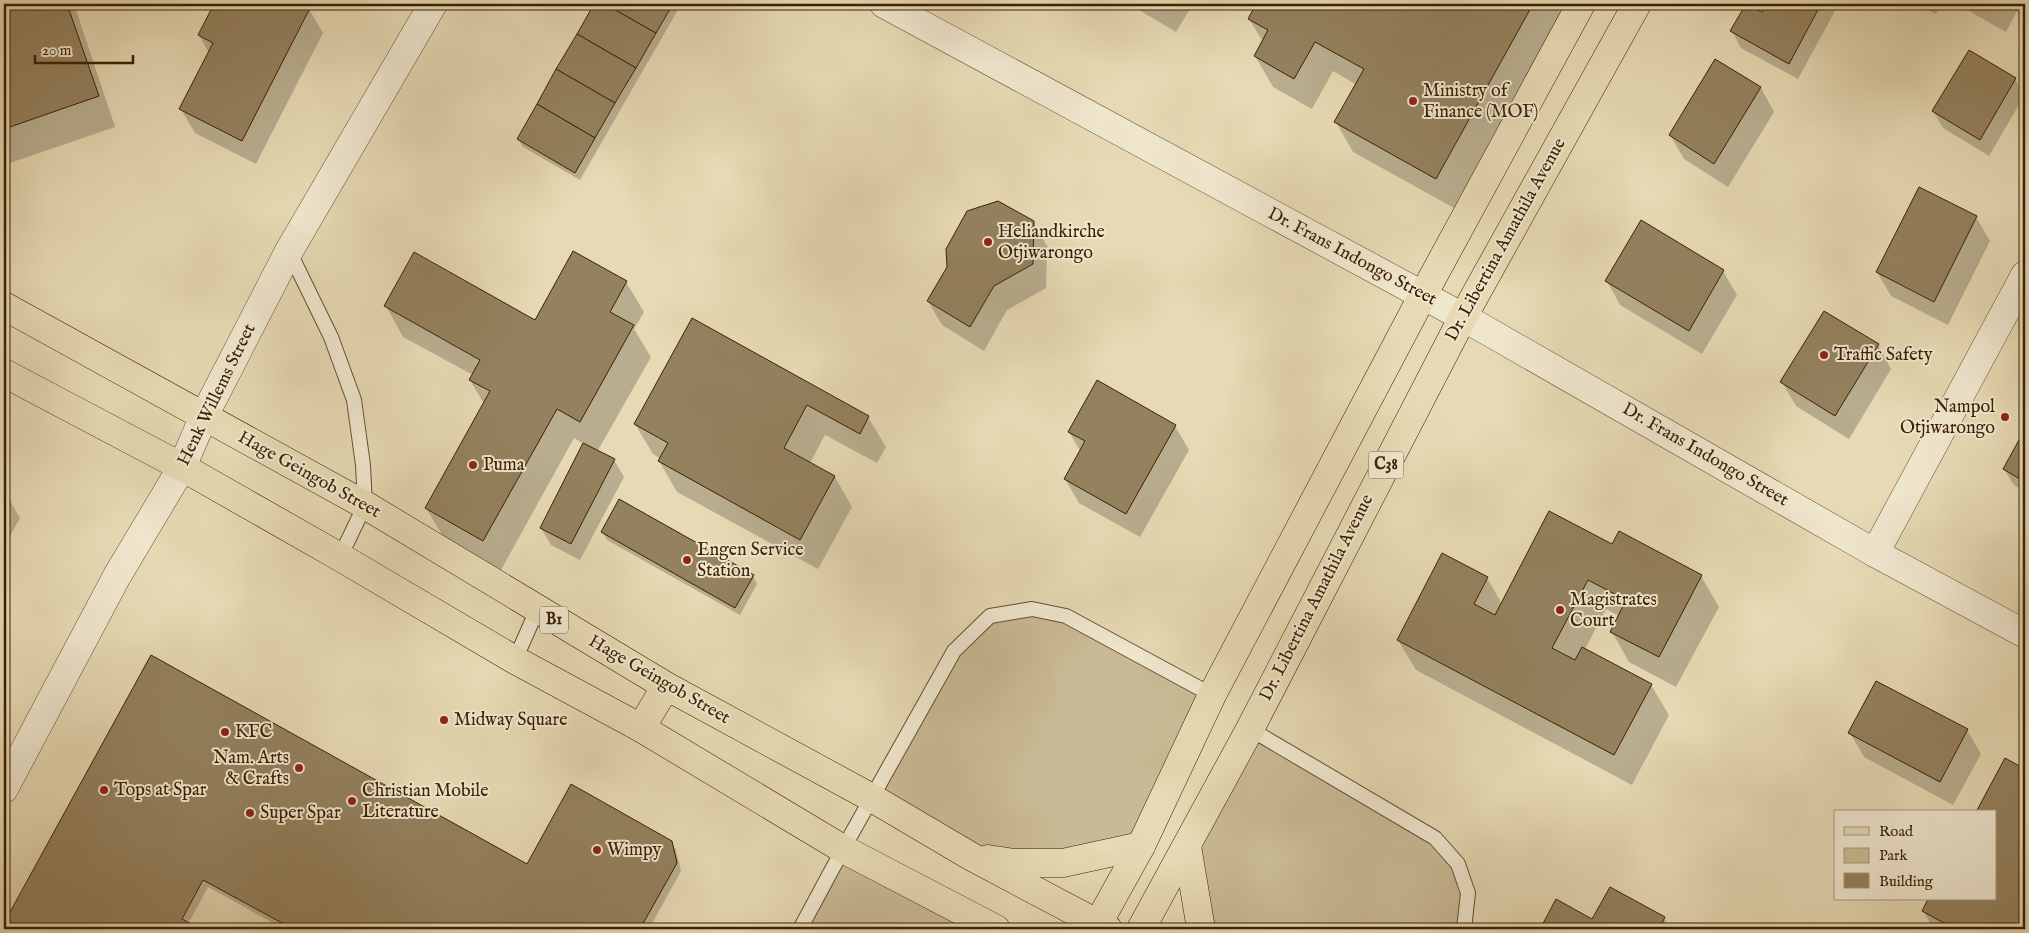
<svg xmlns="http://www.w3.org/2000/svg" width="2029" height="933" viewBox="0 0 2029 933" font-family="'IM FELL English',serif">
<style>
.green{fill:#c9ba95;stroke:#826e4b}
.shadow{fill:#0003}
.building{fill:#94815e;stroke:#3b2101}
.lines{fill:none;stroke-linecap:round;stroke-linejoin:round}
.lane-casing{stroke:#664f2e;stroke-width:16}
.street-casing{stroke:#664f2e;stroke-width:29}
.primary-casing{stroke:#3b2101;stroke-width:29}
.highway-casing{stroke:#3b2101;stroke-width:29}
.lane{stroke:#efe6ce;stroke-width:14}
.street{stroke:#efe6ce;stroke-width:28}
.primary{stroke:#e6d9b3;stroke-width:28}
.highway{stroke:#e6d9b3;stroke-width:28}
.poi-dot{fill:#8f2418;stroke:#efe6ce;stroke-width:2}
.labels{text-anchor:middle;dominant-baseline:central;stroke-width:4;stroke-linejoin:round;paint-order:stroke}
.shield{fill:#efe6ce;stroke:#715c3e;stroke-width:1}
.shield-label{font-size:16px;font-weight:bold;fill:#3b2101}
.poi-label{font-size:18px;fill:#3b2101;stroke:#efe6ce;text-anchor:start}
.street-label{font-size:18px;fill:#3b2101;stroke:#efe6ce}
</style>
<rect width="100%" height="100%" fill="#e6d9b3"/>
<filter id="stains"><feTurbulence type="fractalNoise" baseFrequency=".004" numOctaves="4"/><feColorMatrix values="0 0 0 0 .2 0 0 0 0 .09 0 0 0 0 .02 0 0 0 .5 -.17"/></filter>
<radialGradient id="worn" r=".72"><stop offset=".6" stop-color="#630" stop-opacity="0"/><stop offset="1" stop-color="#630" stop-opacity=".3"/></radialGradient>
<g class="green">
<polygon points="1032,609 1066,616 1212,695 1141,846 1014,863 872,798 954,651 990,616"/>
<polygon points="1250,729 1435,838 1468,893 1464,929 1201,929 1187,846"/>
<polygon points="843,849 996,929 801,929"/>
</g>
<g class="shadow">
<polygon points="4,4 74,4 115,127 4,165"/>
<polygon points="215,4 298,4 309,9 323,33 256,164 195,133 181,109 209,53 199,35"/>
<polygon points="596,4 676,4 679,8 580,180 523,147 518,139"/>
<polygon points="1129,4 1193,4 1176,32"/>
<polygon points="1258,4 1567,4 1454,208 1353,152 1336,122 1357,85 1333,71 1312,109 1273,87 1255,56 1263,42 1249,19"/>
<polygon points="1767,4 1831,4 1835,11 1798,79 1741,48 1732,31 1762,14"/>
<polygon points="1915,4 1941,4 1936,14"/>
<polygon points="1960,4 2025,4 2025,24 2017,11 2006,32 1962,7"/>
<polygon points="1716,60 1761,88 1774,112 1728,187 1684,159 1670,135"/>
<polygon points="2015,79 2024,96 1989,156 1943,128 1933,111"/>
<polygon points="1976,217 1990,241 1948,325 1891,296 1877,272"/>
<polygon points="1033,222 1047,246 1046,288 1007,310 984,351 942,325 928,301"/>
<polygon points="1723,271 1737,295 1702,354 1620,305 1607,281"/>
<polygon points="626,282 644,312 634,329 651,357 597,452 614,460 624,477 580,560 551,545 541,528 584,444 574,438 501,570 444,538 426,508 484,404 470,380 473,375 403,337 386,306 536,321"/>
<polygon points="693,320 868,417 886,447 877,463 825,435 810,463 835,477 852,507 818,569 677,492 659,461 661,459 653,454 635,424"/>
<polygon points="1878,345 1891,369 1849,439 1796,406 1782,382"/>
<polygon points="1175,426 1189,450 1140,537 1079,503 1065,479 1081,452 1069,432"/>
<polygon points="2025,432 2025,492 2014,485 2004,469"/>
<polygon points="4,490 20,518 4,547"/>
<polygon points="602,532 753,576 757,584 740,615 607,540"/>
<polygon points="1613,546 1701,576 1719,607 1676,687 1629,662 1612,632 1619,616 1606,609 1585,649 1651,685 1669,715 1632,785 1416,670 1398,640 1487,578 1502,604"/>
<polygon points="152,657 528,866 671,842 676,850 681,871 649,929 284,929 208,887 188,924 198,929 4,929 4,925"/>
<polygon points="1967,730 1981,754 1953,805 1864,757 1850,733"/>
<polygon points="2006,760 2025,771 2025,929 1934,929 1923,911 1995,899"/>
<polygon points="1557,901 1593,921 1664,918 1671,929 1541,929"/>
</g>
<g class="building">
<polygon points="4,4 67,4 99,96 4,129"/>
<polygon points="214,4 301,4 310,8 242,141 179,109 213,43 198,35"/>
<polygon points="594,4 605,4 656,33 636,68 577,34"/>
<polygon points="605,4 673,4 656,33"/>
<polygon points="1256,4 1533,4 1436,179 1334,122 1364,69 1315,42 1294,79 1254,56 1268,30 1248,19"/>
<polygon points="1746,4 1762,12 1766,4 1821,4 1789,64 1730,31"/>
<polygon points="2016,4 2025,4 2025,13 2014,7"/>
<polygon points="577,34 636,68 615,103 556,69"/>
<polygon points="1969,50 2016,78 1980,140 1932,111"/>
<polygon points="1715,59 1761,87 1714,164 1669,135"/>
<polygon points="556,69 615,103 595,138 537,104"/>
<polygon points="537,104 595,138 575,173 517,139"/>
<polygon points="1919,187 1977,216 1934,302 1876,272"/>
<polygon points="998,201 1034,221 1033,264 994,286 970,327 927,301 947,267 946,249 967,211"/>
<polygon points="1641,220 1724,270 1689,331 1605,281"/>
<polygon points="573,251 627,281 610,312 634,325 580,422 557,409 483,541 425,508 490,391 469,380 480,360 384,306 414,252 535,320"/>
<polygon points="1824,311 1879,344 1835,416 1780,382"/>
<polygon points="692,318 869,416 860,434 807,405 784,448 835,476 800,540 658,461 668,443 634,424"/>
<polygon points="1097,380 1176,425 1126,514 1064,479 1085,441 1068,432"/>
<polygon points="2025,429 2025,482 2003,469"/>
<polygon points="583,443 615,459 571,544 540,528"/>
<polygon points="619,499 754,575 735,608 601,532"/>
<polygon points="1549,511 1612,544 1619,531 1702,575 1659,657 1610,632 1626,600 1588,580 1552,648 1575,660 1582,647 1652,684 1614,755 1397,640 1442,553 1488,577 1474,604 1495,615"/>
<polygon points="151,655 527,864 571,784 672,841 677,863 640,929 293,929 203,880 182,919 200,929 4,929 4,923"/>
<polygon points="1876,681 1968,729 1940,782 1848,733"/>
<polygon points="2005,758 2025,769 2025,929 1955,929 1922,911 1928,899 1995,899 1995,812 1976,812"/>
<polygon points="1610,887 1665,917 1659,929 1540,929 1556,899 1592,919"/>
</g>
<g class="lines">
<g class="lane-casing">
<g id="lane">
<polyline points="289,251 331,337 354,400 363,465 365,505 340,557"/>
<polyline points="515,660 537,610"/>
<polyline points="1250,729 1435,838 1458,864 1468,893 1464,929"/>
<polyline points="800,929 843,849 954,651 990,616 1032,609 1066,616 1212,695"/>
</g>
</g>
<g class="street-casing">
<g id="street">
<polyline points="884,4 1463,317 1875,553 2025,634"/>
<polyline points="1875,553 2025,275"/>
<polyline points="4,789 117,576 182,467 204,416 289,251 433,4"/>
</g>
</g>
<g class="primary-casing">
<g id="primary">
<polyline points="1095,929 1141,846 1212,695 1423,295 1581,4"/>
<polyline points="1141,929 1250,729 1463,317 1637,4"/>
</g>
</g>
<g class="highway-casing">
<g id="highway">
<polyline points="4,306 365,505 666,686 872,798 972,857 1108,929"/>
<polyline points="4,373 182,467 340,557 515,660 641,728 843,849 996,929"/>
<polyline points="641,728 666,686"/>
<polyline points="1187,846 1201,929"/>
<polyline points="988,859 1014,863 1063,863 1141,846"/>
</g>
</g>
<use href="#lane" class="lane"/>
<use href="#street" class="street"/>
<use href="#primary" class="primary"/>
<use href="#highway" class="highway"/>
</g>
<g class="poi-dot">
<circle cx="1413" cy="101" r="5"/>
<circle cx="988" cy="242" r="5"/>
<circle cx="1824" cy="355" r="5"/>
<circle cx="2005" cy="417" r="5"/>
<circle cx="473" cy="465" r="5"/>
<circle cx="687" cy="560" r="5"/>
<circle cx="1560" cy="610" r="5"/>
<circle cx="444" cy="720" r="5"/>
<circle cx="225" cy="732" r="5"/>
<circle cx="299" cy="768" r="5"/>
<circle cx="104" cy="790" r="5"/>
<circle cx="352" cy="801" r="5"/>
<circle cx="250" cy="813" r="5"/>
<circle cx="597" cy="850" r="5"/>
</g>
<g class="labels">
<g class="shield">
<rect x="1368.5" y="451.5" width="35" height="27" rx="4"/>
<rect x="540" y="606.5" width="28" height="27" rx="4"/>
</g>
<g class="shield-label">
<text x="1386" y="465">C38</text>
<text x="554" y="620">B1</text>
</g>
<g class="poi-label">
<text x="1423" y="91">Ministry of<tspan x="1423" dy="21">Finance (MOF)</tspan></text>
<text x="998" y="232">Heliandkirche<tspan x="998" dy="21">Otjiwarongo</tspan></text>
<text x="1834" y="355">Traffic Safety</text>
<text x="1995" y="407" text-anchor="end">Nampol<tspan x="1995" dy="21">Otjiwarongo</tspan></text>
<text x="483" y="465">Puma</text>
<text x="697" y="550">Engen Service<tspan x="697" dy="21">Station</tspan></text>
<text x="1570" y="600">Magistrates<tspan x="1570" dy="21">Court</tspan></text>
<text x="454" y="720">Midway Square</text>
<text x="235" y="732">KFC</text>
<text x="289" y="758" text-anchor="end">Nam. Arts<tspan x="289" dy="21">&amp; Crafts</tspan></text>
<text x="114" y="790">Tops at Spar</text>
<text x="362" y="791">Christian Mobile<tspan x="362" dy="21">Literature</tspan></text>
<text x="260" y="813">Super Spar</text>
<text x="607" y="850">Wimpy</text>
</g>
<g class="street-label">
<text transform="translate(1506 240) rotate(-61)">Dr. Libertina Amathila Avenue</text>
<text transform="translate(1352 257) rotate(28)">Dr. Frans Indongo Street</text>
<text transform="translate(217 395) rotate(-64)">Henk Willems Street</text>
<text transform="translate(1705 455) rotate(30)">Dr. Frans Indongo Street</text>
<text transform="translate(309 475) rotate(29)">Hage Geingob Street</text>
<text transform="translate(1317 598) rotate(-63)">Dr. Libertina Amathila Avenue</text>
<text transform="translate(659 680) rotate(30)">Hage Geingob Street</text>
</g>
</g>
<rect width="2029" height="933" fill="none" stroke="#e6d9b3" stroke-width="20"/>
<rect x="5" y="5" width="2019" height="923" fill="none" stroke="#3b2101" stroke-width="2.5"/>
<rect x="10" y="10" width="2009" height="913" fill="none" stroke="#3b2101"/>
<rect x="1834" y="810" width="162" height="90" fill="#efe6ce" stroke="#a7977c"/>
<rect x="1844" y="827" width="25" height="8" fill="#e6d9b3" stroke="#a7977c"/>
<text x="1879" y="836" font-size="15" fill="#3b2101">Road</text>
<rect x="1844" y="848" width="25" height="15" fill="#c9ba95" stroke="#a7977c"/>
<text x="1879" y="860" font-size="15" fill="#3b2101">Park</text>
<rect x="1844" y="873" width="25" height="15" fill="#94815e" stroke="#a7977c"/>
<text x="1879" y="886" font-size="15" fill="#3b2101">Building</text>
<path d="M35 55v8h98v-8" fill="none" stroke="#3b2101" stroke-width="2.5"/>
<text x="42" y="55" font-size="15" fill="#3b2101" stroke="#efe6ce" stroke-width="4" paint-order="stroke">20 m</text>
<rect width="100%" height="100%" filter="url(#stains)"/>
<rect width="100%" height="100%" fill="url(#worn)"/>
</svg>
